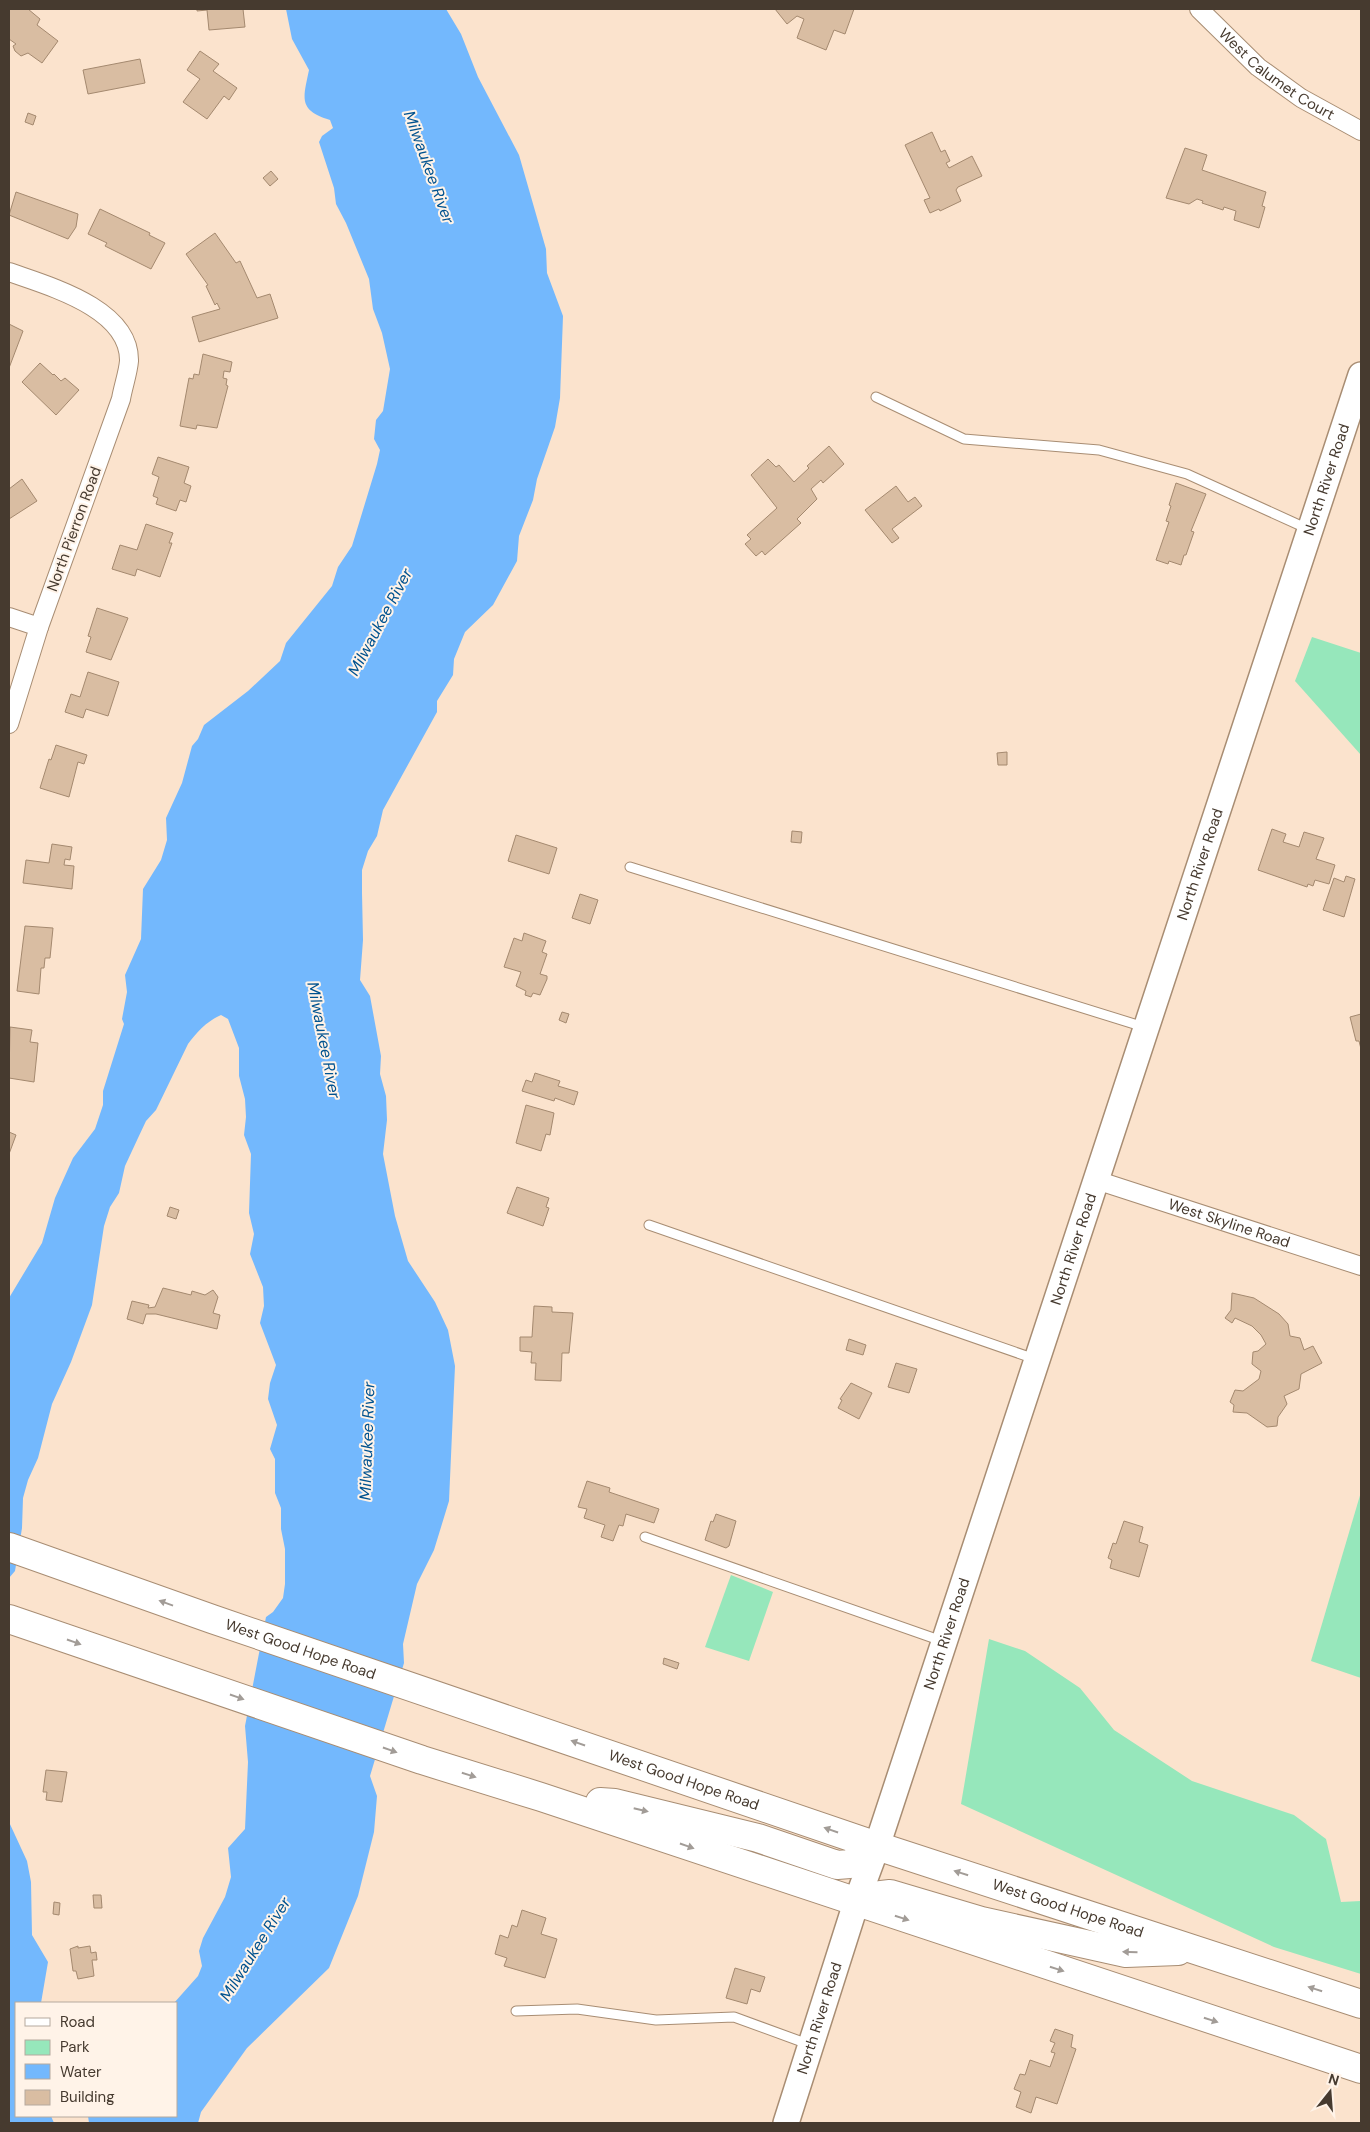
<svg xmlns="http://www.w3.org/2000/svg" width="1370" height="2132" viewBox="0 0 1370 2132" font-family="'DM Sans',sans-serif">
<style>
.green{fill:#96e7bb}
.water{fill:#73b8fd}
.building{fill:#d9bda2;stroke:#a4896f}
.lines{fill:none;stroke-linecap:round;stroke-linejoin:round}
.lane-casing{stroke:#a88d73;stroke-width:11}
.street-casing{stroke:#a88d73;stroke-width:20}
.secondary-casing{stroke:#a88d73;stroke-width:28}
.primary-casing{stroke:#a88d73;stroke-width:30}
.lane{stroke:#fff;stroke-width:9}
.street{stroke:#fff;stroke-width:18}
.secondary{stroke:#fff;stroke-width:25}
.primary{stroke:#fff;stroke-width:28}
.oneway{fill:#a29c97}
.labels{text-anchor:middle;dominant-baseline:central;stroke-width:4;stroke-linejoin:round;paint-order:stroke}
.street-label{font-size:15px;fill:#463a2f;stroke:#fff3e8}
.water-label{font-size:16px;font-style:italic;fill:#00528f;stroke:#fff3e8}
</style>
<rect width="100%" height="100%" fill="#fbe3cd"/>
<g class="green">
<polygon points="1312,637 1361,653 1361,755 1295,681"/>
<polygon points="1361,1492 1361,1678 1311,1661"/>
<polygon points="731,1575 773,1592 749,1661 705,1647"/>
<polygon points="989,1639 1025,1651 1080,1688 1114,1730 1192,1781 1294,1815 1326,1839 1341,1902 1361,1901 1361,1974 1274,1947 961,1804"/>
</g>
<g class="water">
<path d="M286 9H446L461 34 478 77 519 155 546 249 547 273 563 316 560 398 555 427 537 479 533 500 519 536 517 561 493 605 465 632 454 659 453 675 437 701V712L383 810 377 836 368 851 362 870V893L363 940 360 980 370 996 381 1056 380 1074 386 1096 387 1120 383 1154 395 1216 408 1261 435 1302 448 1330 455 1366 449 1501 434 1550 417 1584 403 1644 404 1663 370 1776 377 1796 374 1832 358 1896 329 1968 247 2048 201 2112 198 2123H89L88 2116H176V2003H174L198 1976 202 1966 199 1951 203 1938 225 1897 231 1877 228 1848 245 1829 248 1762 245 1726 266 1617 273 1612 283 1598 285 1584V1549L281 1529V1508L275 1493V1459L270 1449 277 1425 268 1399 270 1383 276 1365 260 1323 264 1306 263 1287 250 1254 254 1234 249 1213 251 1154 244 1135 246 1117 245 1099 239 1076V1048L228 1019 221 1015C207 1021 197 1032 188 1044L156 1110 146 1121 138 1138 125 1166 119 1193 110 1207 104 1226 92 1305 71 1362 52 1404 38 1458 28 1480 23 1498 22 1528 15 1571 9 1578V1298L42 1243 55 1198 73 1158 95 1129 103 1105V1091L124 1024 122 1019 127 992 125 975 141 939 143 889 161 860 167 840 166 818 182 783 192 746 198 739 204 725 248 691 280 661 286 643 332 586 338 567 352 546 377 464 380 450 374 439 376 420 383 411 390 369 382 333 373 309 369 279 346 223 336 204 334 188 319 142 322 136 333 128 330 120C298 110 303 99 309 70L292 39Z"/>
<polygon points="9,1822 27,1861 31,1882 32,1935 48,1962 41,2003 16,2003 16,2116 51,2116 54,2123 9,2123"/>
</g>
<g class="building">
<polygon points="9,9 28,9 40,19 37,25 58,41 42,63 28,53 21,56 15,51 13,46 16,44 9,39"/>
<polygon points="197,9 243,9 245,27 209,30 207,10 197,11"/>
<polygon points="775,9 854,9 845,34 834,30 826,50 797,38 804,19 797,16 787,24"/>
<polygon points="200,51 219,64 213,71 237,88 229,100 224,96 207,119 183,102 200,79 187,70"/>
<polygon points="140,59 145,83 88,94 83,70"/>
<polygon points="28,113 36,116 33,125 25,122"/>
<polygon points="932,132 941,152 945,150 950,161 946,163 949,168 972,156 982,176 958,187 956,190 961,201 940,211 939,209 930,213 924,200 930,198 905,145"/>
<polygon points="1185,148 1207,155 1202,170 1266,192 1262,206 1265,207 1259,228 1234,220 1236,211 1224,207 1223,210 1202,203 1203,201 1197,199 1189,204 1166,198"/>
<polygon points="271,171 278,179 270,186 263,178"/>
<polygon points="16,192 78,214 76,227 68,239 9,215"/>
<polygon points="100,209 150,233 149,235 165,243 151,269 105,246 107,243 88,234"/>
<polygon points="215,233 236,263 240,261 257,298 270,294 278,318 199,342 192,317 220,309 217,303 215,305 206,286 208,285 186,254"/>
<polygon points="9,324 23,331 9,368"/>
<polygon points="203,354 232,362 230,372 224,371 223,378 227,379 226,385 228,386 217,428 197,425 196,429 180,426 189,378 193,379 194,374 199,375"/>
<polygon points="40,363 53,375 54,374 61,381 65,378 79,390 56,415 22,382"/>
<polygon points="829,446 844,464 823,483 821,480 811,489 817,499 797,519 801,523 765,555 762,551 756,556 745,544 751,539 747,535 777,508 751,475 768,459 776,467 779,465 794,482 809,468 807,466"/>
<polygon points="158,457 189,467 184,483 191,486 186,502 180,500 176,511 156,504 158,498 153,496 159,477 152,474"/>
<polygon points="22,479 37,501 9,519 9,489"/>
<polygon points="1176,483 1206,494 1191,531 1194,532 1186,555 1184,555 1181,565 1169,561 1168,564 1156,560 1169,522 1166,521 1171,506 1169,505"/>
<polygon points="896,486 908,502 915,497 922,506 892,529 899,538 892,543 865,510"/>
<polygon points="146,524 173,533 169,543 172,543 160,577 137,569 135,576 112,569 120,545 137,550"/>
<polygon points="97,608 128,618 111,660 86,652 91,637 88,636"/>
<polygon points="88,672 119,682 108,716 86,709 83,718 65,712 71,694 80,697"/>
<polygon points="56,745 87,755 84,764 78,762 69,797 40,788 49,759 51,760"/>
<polygon points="1007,752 1007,765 998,765 997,753"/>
<polygon points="1272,829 1286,834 1283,842 1299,847 1304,832 1324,838 1316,859 1335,865 1329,884 1315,880 1313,886 1308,884 1307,887 1258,870"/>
<polygon points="792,831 802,832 801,843 791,842"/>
<polygon points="516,835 557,848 549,874 508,861"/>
<polygon points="52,844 72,847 70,860 65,859 64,865 74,866 72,889 23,883 26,860 49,863"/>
<polygon points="1346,876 1355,879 1344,917 1323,910 1334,878 1344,882"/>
<polygon points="580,894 598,900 590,924 572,918"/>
<polygon points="25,926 53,928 50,958 45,958 44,968 41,968 39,994 17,991"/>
<polygon points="524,933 546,941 542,952 547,954 540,974 547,976 547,979 540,995 533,993 531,997 525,995 526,991 516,986 521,972 504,967 514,938 522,941"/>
<polygon points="562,1012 569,1014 566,1023 559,1020"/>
<polygon points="1361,1014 1361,1049 1359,1041 1356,1041 1350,1017"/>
<polygon points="10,1027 32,1030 30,1042 38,1043 34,1082 9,1078"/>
<polygon points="535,1073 560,1081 558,1086 578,1092 574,1105 555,1098 554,1101 522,1091 526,1080 532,1082"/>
<polygon points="526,1105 554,1113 550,1135 546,1134 541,1151 516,1143"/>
<polygon points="9,1132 16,1135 9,1154"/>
<polygon points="517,1187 549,1198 546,1207 549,1208 543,1226 507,1213"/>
<polygon points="170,1207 179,1210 176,1219 167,1216"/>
<polygon points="163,1288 191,1295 192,1291 205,1295 213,1290 218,1297 213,1313 220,1315 217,1329 156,1314 146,1314 143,1324 127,1319 132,1301 149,1305 148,1308 155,1307"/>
<polygon points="1232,1293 1254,1298 1279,1314 1288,1324 1290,1336 1300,1338 1304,1350 1313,1346 1322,1363 1301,1374 1299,1389 1284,1396 1287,1404 1278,1417 1277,1426 1267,1427 1247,1413 1233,1412 1234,1405 1230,1402 1235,1390 1243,1391 1259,1379 1261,1371 1252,1364 1253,1352 1258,1351 1266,1344 1261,1335 1252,1326 1235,1318 1232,1323 1225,1318 1231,1310"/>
<polygon points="534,1306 552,1307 552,1312 573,1313 569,1353 562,1353 561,1381 535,1380 536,1363 531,1363 532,1352 520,1351 520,1337 532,1337"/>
<polygon points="849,1339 866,1345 863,1355 846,1350"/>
<polygon points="896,1363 917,1369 909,1393 888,1387"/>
<polygon points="851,1383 872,1393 859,1419 838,1408 842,1400 840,1399"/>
<polygon points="587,1481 610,1488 609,1492 659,1509 654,1523 626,1514 623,1526 619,1525 613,1541 601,1537 605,1525 584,1518 587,1509 578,1507"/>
<polygon points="716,1514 736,1521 729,1546 726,1548 705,1540 711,1521 713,1522"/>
<polygon points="1124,1521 1143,1527 1139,1542 1148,1545 1139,1577 1110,1568 1112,1560 1108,1558 1113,1543 1116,1544"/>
<polygon points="664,1658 679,1663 677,1669 663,1664"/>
<polygon points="46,1770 67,1772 62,1802 46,1800 47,1792 43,1792"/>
<polygon points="93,1895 101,1895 102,1908 94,1908"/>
<polygon points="54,1902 60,1903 59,1915 53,1914"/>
<polygon points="522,1910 546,1918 541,1934 557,1939 545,1978 504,1966 507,1958 495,1954 500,1935 508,1938 512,1925 517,1927"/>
<polygon points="78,1946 78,1948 90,1946 91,1953 96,1952 97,1960 92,1960 94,1976 78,1979 76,1971 73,1971 70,1949"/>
<polygon points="735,1968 765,1977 760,1992 751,1989 747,2004 726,1998"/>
<polygon points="1055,2029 1073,2035 1071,2047 1076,2049 1057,2104 1036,2097 1031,2113 1016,2107 1021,2092 1014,2089 1020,2074 1025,2075 1030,2060 1050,2067 1055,2053 1051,2052 1055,2043 1050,2041"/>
</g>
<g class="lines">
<g class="lane-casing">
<g id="lane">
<polyline points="876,397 964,439 1099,450 1187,474 1308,529"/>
<polyline points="630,867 1144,1027"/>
<polyline points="649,1225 1035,1359"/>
<polyline points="645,1537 942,1641"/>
<polyline points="516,2011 577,2009 656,2020 734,2017 808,2044"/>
</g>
</g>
<g class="street-casing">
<g id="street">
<path id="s1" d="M1199 9 1258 67 1301 98 1361 131"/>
<path d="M9 272C48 286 130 308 129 361 128 373 123 387 121 399L39 627 9 724"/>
<polyline points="9,617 39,627"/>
<path id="s2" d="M1096 1180 1361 1266"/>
</g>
</g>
<g class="secondary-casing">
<g id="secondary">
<path id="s3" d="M786 2123 856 1903 877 1846 1361 375"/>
</g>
</g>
<g class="primary-casing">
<g id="primary">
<path id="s4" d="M9 1547 212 1619 877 1846 1361 2004"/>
<polyline points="9,1619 422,1760 541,1797 1361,2069"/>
<polyline points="600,1802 615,1803 758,1838 837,1865 850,1864 877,1846"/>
<polyline points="856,1903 873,1896 890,1894 981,1921 1126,1953 1178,1951"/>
</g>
</g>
<use href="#lane" class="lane"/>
<use href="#street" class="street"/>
<use href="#secondary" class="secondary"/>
<use href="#primary" class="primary"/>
</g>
<defs><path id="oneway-solid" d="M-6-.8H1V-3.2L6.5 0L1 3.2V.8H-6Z" transform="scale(1.25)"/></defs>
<g class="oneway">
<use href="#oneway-solid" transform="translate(166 1603) rotate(-160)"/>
<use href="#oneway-solid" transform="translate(74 1642) rotate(19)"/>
<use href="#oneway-solid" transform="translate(237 1697) rotate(19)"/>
<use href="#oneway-solid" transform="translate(578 1743) rotate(-161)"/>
<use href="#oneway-solid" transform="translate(390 1750) rotate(19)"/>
<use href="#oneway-solid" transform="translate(469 1775) rotate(17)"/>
<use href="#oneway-solid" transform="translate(641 1810) rotate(13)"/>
<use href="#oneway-solid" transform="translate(831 1830) rotate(-161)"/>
<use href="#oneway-solid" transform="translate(687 1846) rotate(19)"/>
<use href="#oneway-solid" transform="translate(961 1873) rotate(-162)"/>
<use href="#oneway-solid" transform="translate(902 1918) rotate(18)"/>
<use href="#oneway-solid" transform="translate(1130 1952) rotate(-178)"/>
<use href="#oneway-solid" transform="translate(1057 1969) rotate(18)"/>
<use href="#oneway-solid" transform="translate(1315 1989) rotate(-162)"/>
<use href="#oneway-solid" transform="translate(1211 2020) rotate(18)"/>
</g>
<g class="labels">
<g class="street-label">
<text stroke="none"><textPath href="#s1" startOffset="102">West Calumet Court</textPath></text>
<text stroke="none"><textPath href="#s3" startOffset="1730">North River Road</textPath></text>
<text transform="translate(74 529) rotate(-70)">North Pierron Road</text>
<text stroke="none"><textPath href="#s3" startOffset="1325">North River Road</textPath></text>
<text stroke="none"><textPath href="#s2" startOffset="140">West Skyline Road</textPath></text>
<text stroke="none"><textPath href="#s3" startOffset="920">North River Road</textPath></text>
<text stroke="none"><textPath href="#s3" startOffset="515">North River Road</textPath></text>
<text stroke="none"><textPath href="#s4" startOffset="309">West Good Hope Road</textPath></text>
<text stroke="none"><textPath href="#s4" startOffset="714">West Good Hope Road</textPath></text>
<text stroke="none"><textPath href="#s4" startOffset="1119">West Good Hope Road</textPath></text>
<text stroke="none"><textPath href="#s3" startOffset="110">North River Road</textPath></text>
</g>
<g class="water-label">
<text transform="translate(429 167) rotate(70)">Milwaukee River</text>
<text transform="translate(380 622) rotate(-62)">Milwaukee River</text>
<text transform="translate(324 1040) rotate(79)">Milwaukee River</text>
<text transform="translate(367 1441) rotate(-88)">Milwaukee River</text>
<text transform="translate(255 1949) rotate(-58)">Milwaukee River</text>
</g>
</g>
<rect width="1370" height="2132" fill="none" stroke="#463a2f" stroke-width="20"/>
<rect x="15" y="2002" width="162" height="115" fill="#fff3e8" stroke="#b5a99e"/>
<rect x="25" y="2018" width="25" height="8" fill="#ffffff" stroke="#b5a99e"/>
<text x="60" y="2027" font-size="15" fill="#463a2f">Road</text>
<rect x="25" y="2040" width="25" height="15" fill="#96e7bb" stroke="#b5a99e"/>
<text x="60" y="2052" font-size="15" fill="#463a2f">Park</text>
<rect x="25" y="2064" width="25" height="15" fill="#73b8fd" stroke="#b5a99e"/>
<text x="60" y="2077" font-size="15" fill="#463a2f">Water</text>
<rect x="25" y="2090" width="25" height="15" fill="#d9bda2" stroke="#b5a99e"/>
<text x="60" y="2102" font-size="15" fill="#463a2f">Building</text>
<g transform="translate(1330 2092) rotate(17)" stroke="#fff3e8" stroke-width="4" paint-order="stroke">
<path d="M0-4L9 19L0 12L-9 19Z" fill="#463a2f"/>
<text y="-8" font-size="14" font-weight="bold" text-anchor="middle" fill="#463a2f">N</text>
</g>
</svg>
